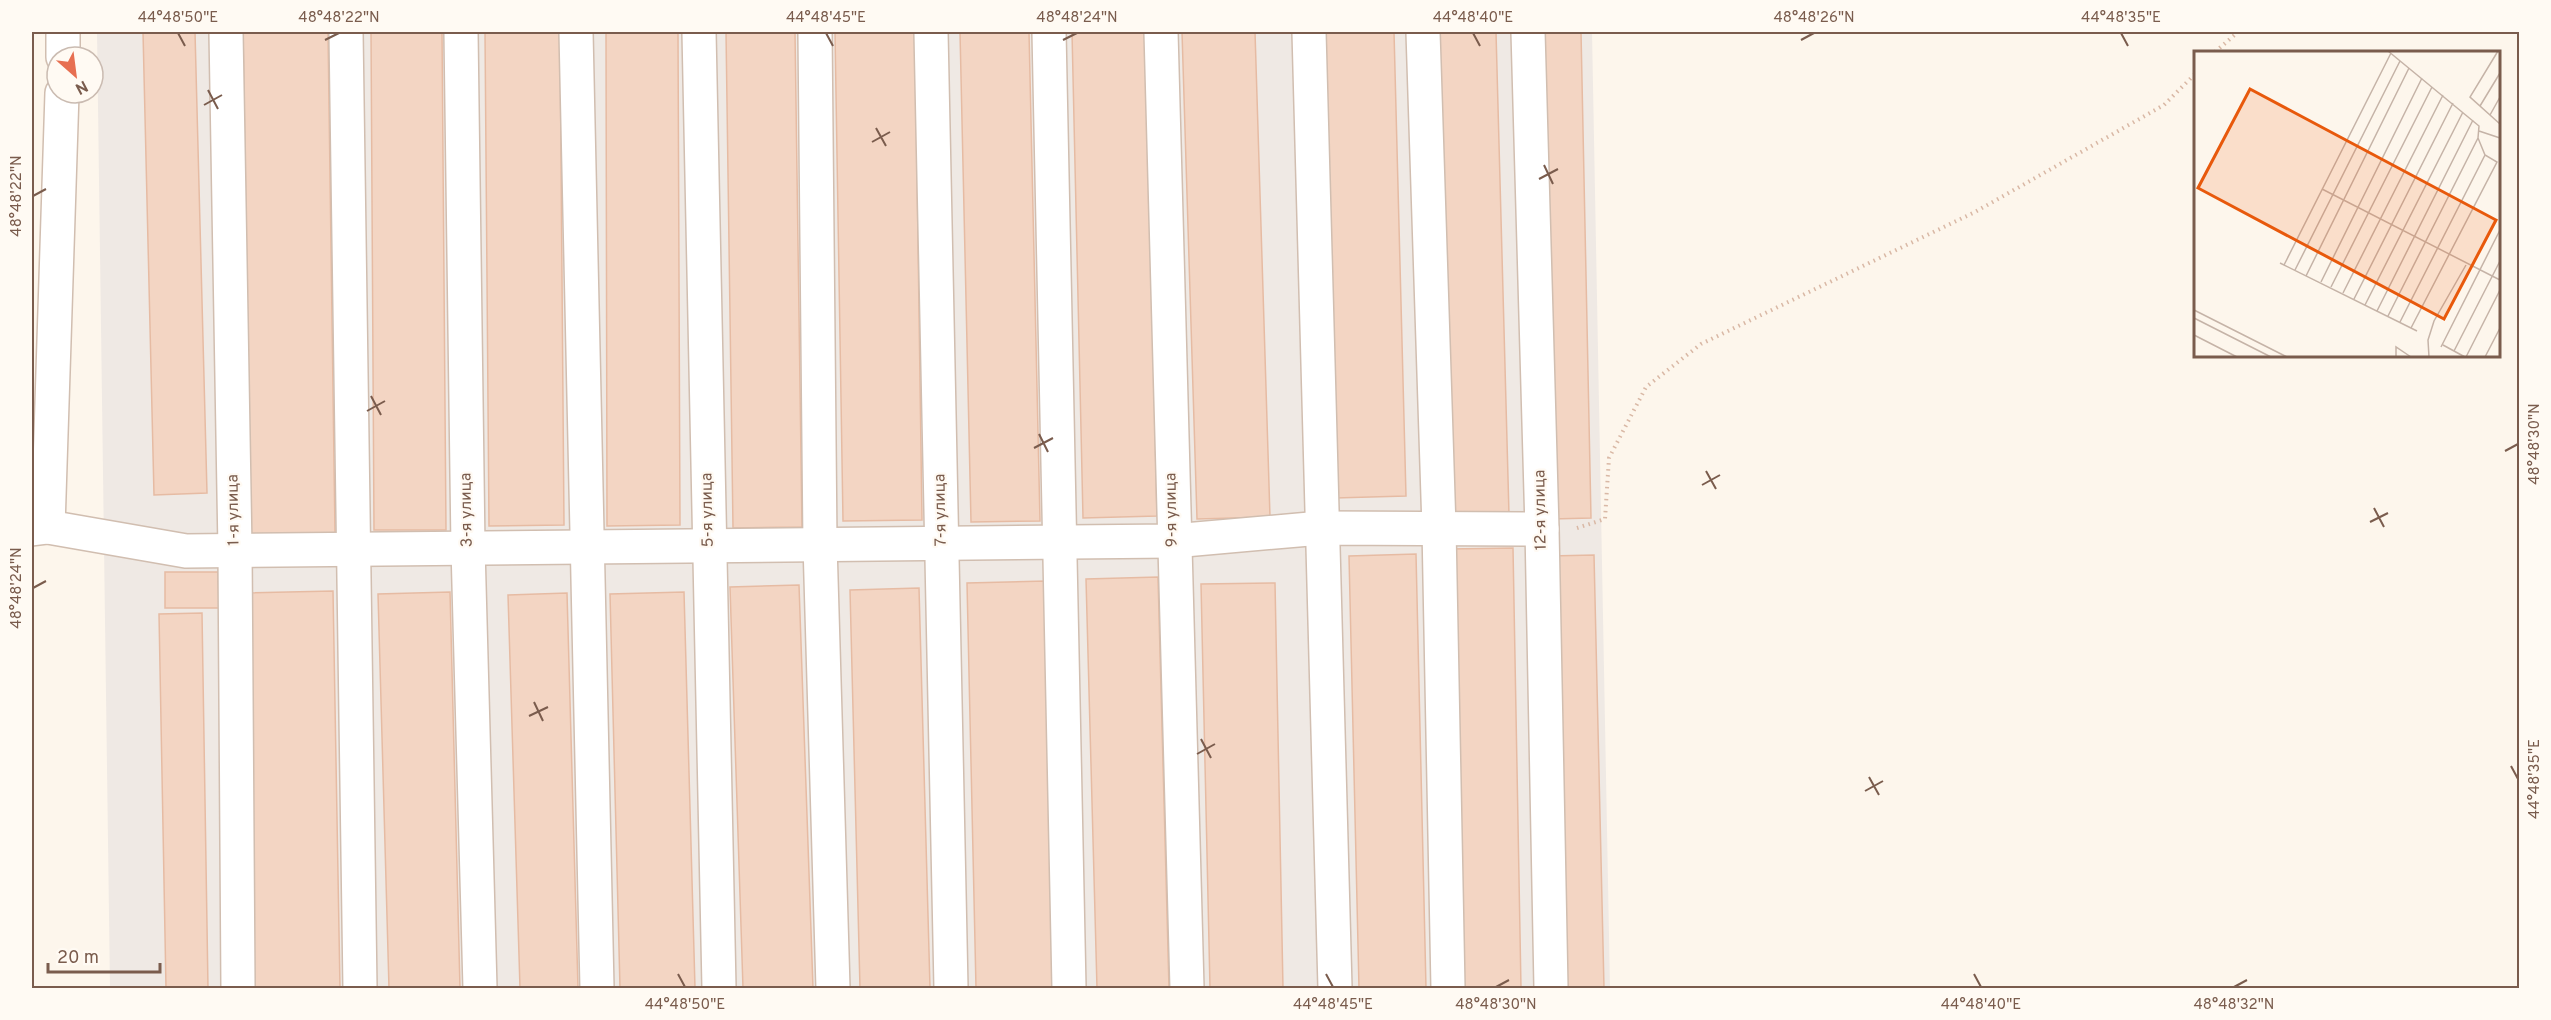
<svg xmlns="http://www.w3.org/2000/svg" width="2551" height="1020" viewBox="0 0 2551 1020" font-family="Overpass,sans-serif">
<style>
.industrial{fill:#efe9e4}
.building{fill:#f3d5c3;stroke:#e6bba3;stroke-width:1.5}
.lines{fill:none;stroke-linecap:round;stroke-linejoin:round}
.minor-casing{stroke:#d1beb0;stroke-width:36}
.path{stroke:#d9b8a5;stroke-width:4;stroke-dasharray:1.5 4.5;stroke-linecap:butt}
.minor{stroke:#fff;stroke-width:33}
.ticks{fill:none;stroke:#7a5c4d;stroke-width:2}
.labels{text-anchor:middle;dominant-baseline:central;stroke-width:4.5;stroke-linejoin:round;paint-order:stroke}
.street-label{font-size:16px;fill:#7a5c4d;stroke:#fffaf3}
.inset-road{fill:none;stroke:#c5b3a7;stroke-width:1.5}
.view{fill:#e8590c;fill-opacity:0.15;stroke:#e8590c;stroke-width:3}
.inset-edge{fill:none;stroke:#7a5c4d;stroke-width:3}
.neatline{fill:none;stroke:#7a5c4d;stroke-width:2}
.ticks-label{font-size:15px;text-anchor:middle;fill:#7a5c4d}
</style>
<rect width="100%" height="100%" fill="#fdf6ec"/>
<polygon class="industrial" points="97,32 1592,32 1610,988 110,988"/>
<g class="building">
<polygon points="143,32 195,32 207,493 154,495"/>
<polygon points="243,32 328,32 335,533 251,534"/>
<polygon points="371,32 442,32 446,530 374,530"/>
<polygon points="485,32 560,32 564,525 489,526"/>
<polygon points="606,32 678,32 680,525 607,526"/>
<polygon points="726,32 795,32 802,527 733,528"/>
<polygon points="835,32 915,32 922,520 843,521"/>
<polygon points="960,32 1029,32 1040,521 971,522"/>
<polygon points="1072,32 1146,32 1157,516 1083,518"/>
<polygon points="1182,32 1255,32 1270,517 1197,519"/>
<polygon points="1323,32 1394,32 1406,496 1335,498"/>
<polygon points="1435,32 1496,32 1509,515 1448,516"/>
<polygon points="1543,32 1581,32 1591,518 1552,519"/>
<polygon points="1513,548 1521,988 1458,988 1449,549"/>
<polygon points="1416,554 1426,988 1359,988 1349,556"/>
<polygon points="1594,555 1604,988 1560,988 1550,556"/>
<polygon points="165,572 218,572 219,608 165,608"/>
<polygon points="1158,577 1169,988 1097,988 1086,579"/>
<polygon points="1046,581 1056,988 976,988 967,583"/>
<polygon points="1275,583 1283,988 1210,988 1201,584"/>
<polygon points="799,585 813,988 743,988 730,587"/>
<polygon points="919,588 930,988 860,988 850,590"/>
<polygon points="333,591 340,988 252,988 245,593"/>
<polygon points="450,592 460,988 389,988 378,594"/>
<polygon points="684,592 695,988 620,988 610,594"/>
<polygon points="567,593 578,988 520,988 508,595"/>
<polygon points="202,613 208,988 166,988 159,614"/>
</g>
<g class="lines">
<g class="minor-casing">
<g id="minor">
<polyline points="226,32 235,550 238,988"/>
<polyline points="346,32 360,988"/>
<polyline points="461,32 468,548 480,988"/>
<polyline points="576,32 597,988"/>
<polyline points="699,32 719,988"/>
<polyline points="815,32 820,544 833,988"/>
<polyline points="931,32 951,988"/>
<polyline points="1049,32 1069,988"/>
<polyline points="1161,32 1187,988"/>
<polyline points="1309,32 1335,988"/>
<polyline points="1423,32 1439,528 1448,988"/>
<polyline points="1528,32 1542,529 1551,988"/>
<polyline points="63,57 63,32"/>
<polyline points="48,527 62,93"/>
<polyline points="32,529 48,527 186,551 1173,541 1321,528 1542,529"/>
</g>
</g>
<g class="path">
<polyline points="2215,52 2238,32"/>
<polyline points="1577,528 1605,519 1609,458 1646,387 1701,344 1975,212 2164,105 2196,73"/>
</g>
<use href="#minor" class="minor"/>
</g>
<path class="ticks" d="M178 33 185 46M826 33 833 46M1473 33 1480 46M2121 33 2128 46M325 40 339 33M1063 40 1077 33M1801 40 1814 33M208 90 218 109M204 105 222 95M876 128 886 146M872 142 890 132M1544 165 1553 184M1539 179 1558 169M33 196 46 189M371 396 381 415M367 411 385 401M1039 434 1048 452M1034 448 1053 438M2505 451 2518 444M1706 471 1716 489M1702 485 1720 475M2374 508 2384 527M2370 522 2388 513M33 588 46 581M534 702 543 721M529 716 548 707M1201 739 1211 758M1197 754 1215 744M2511 766 2518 779M1869 777 1879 795M1865 791 1883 781M678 974 685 987M1326 974 1333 987M1974 974 1981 987M1496 987 1509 980M2234 987 2247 980"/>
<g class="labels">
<g class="street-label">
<text transform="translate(234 510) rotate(-91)">1-я улица</text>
<text transform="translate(467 510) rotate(-91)">3-я улица</text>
<text transform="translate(708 510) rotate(-91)">5-я улица</text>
<text transform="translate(941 510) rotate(-91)">7-я улица</text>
<text transform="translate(1172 510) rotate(-91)">9-я улица</text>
<text transform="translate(1541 510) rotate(-91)">12-я улица</text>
</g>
</g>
<g transform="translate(2194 51)">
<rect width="306" height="306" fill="#fdf6ec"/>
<path class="inset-road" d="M194 0 285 75 284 87 291 104 303 111 217 277M304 0 276 46 306 73M286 55 306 22M296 64 306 46M285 80 306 87M128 138 306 229M86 212 223 280M90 214 197 2M101 219 206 10M112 225 215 17M127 231 228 27M137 236 238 36M149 242 249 44M160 248 259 52M171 254 269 61M0 259 93 306M183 260 279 69M194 265 284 87M0 267 77 306M206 271 291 104M0 284 43 306M249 294 271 306M247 296 306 179M260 300 306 210M202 306V296L217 306M235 306 234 289 240 270 272 214M272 306 306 239M291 306 306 277"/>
<path class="view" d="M56 38 302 169 250 268 4 137Z"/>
<rect width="306" height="306" class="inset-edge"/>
</g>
<rect width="2551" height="1020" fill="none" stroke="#fffaf3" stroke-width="66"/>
<g transform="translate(75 75) rotate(152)"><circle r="28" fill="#fffaf3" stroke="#cabbb1" stroke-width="1.5"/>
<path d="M0-4.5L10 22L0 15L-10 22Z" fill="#e76f51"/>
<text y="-9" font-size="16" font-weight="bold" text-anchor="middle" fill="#7a5c4d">N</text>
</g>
<path d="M48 963v9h112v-9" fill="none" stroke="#7a5c4d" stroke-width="3"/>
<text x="57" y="963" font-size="18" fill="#7a5c4d" stroke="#fffaf3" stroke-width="4.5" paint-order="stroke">20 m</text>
<rect x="33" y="33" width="2485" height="954" class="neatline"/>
<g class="ticks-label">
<text x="178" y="22">44°48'50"E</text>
<text x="339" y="22">48°48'22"N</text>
<text x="826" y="22">44°48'45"E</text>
<text x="1077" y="22">48°48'24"N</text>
<text x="1473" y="22">44°48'40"E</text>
<text x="1814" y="22">48°48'26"N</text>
<text x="2121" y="22">44°48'35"E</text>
<text transform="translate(16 196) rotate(-90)" y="5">48°48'22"N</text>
<text transform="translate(2534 444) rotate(-90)" y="5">48°48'30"N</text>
<text transform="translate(16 588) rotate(-90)" y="5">48°48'24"N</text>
<text transform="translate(2534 779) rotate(-90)" y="5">44°48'35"E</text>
<text x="685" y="1009">44°48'50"E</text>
<text x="1333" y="1009">44°48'45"E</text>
<text x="1496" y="1009">48°48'30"N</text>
<text x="1981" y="1009">44°48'40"E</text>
<text x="2234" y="1009">48°48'32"N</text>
</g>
</svg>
